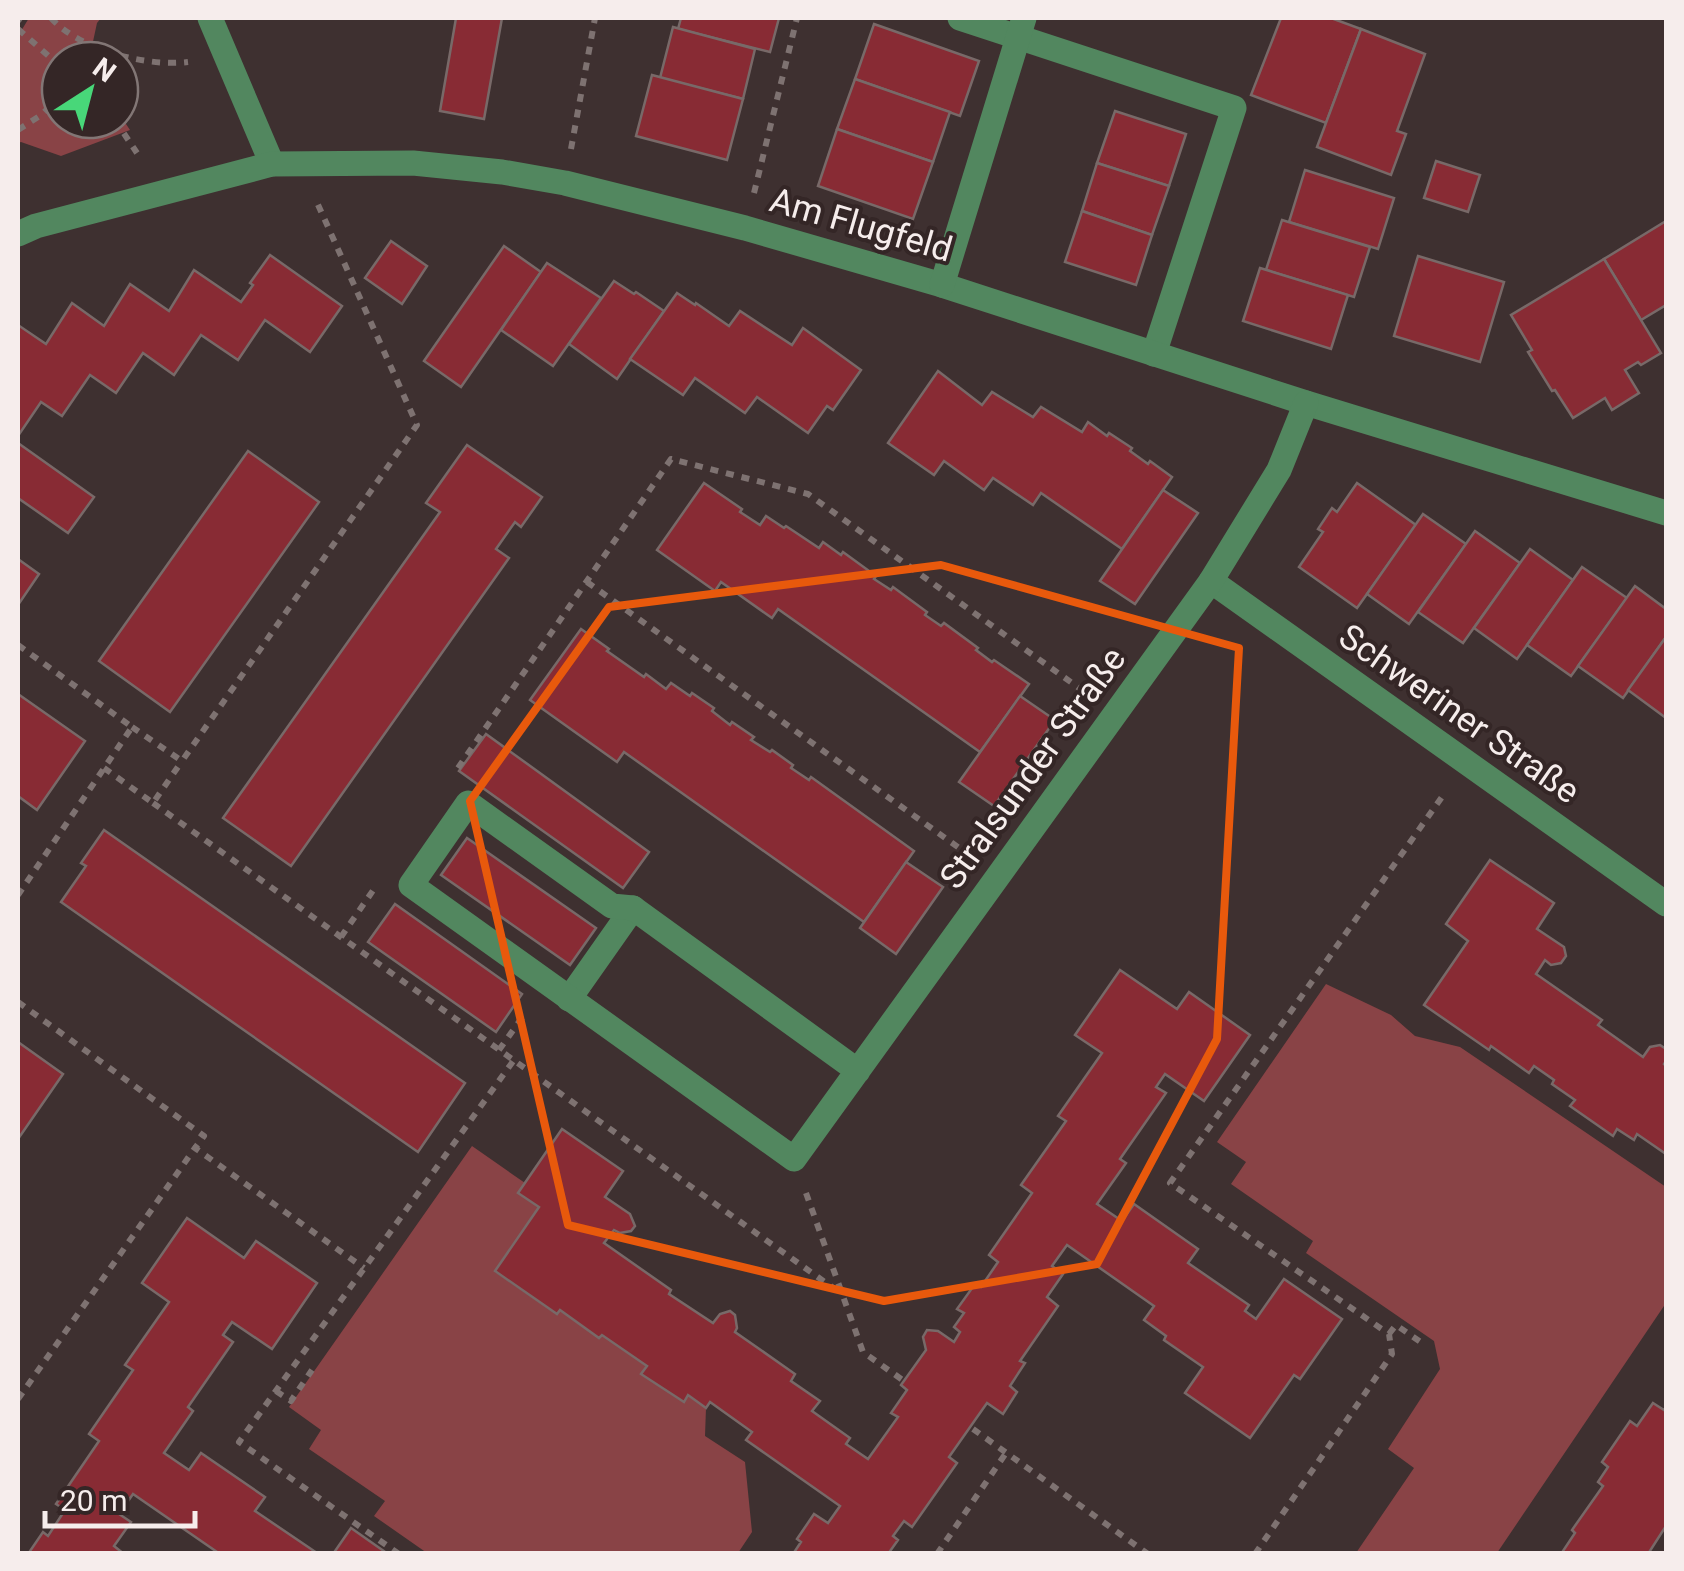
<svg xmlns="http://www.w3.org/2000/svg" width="1684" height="1571" viewBox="0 0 1684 1571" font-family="Roboto,sans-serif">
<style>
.green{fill:#894346}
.building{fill:#882b34;stroke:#786968;stroke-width:2.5}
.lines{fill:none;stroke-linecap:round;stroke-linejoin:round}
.path{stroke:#7e7271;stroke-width:6;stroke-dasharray:8 8;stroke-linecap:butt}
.minor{stroke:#52875f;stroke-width:25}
.marked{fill:none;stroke:#e8590c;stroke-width:8;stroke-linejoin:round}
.labels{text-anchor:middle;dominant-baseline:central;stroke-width:8;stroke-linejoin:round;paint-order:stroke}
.street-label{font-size:35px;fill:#f6edec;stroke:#342626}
</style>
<rect width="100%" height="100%" fill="#3e3030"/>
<g class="green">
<polygon points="29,18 101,18 97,23 89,60 60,60 60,120 120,120 120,115 130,130 61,156 21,142 18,143 18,36"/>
<polygon points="1326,984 1391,1015 1415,1036 1460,1047 1666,1187 1666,1303 1497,1553 1356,1553 1414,1468 1388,1449 1440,1369 1434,1341 1306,1253 1313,1241 1231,1184 1246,1162 1217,1142"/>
<polygon points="472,1146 525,1183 518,1193 539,1207 495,1272 556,1314 560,1310 599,1338 602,1335 647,1366 642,1374 683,1402 688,1395 706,1408 705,1436 745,1462 752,1532 738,1553 427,1553 374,1516 385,1501 309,1449 321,1430 289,1407"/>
</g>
<g class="building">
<polygon points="456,18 502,18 484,119 440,111"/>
<polygon points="681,18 779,18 770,52 678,29"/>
<polygon points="1281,18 1331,18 1361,29 1326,123 1251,95"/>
<polygon points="874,24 979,61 960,116 855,79"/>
<polygon points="673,27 755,49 743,99 660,78"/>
<polygon points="1361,29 1425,54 1397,131 1406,134 1391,175 1317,147"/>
<polygon points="652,75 743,99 727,160 636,136"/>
<polygon points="855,79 950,112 933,162 837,129"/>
<polygon points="1115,111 1186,134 1169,186 1097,163"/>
<polygon points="837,129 933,162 913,219 818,186"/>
<polygon points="1436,161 1480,175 1468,212 1424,198"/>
<polygon points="1097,163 1169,186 1152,235 1082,211"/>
<polygon points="1305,170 1394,198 1378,249 1289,222"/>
<polygon points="1082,211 1152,235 1136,285 1065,262"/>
<polygon points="1282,220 1370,247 1354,297 1266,270"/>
<polygon points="1666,221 1666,305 1641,320 1604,259"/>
<polygon points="391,241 427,266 402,304 365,278"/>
<polygon points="504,246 541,272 461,387 424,361"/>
<polygon points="270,255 342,306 310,352 265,320 238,360 201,335 174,375 143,353 116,393 90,375 62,416 41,402 18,436 18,325 46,344 72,303 104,326 130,284 169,311 194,270 241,302 253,285 250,283"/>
<polygon points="1418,256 1504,282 1480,362 1394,336"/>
<polygon points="1604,259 1661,353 1641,365 1638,362 1625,370 1639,393 1612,410 1605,398 1573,418 1555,390 1552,391 1528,352 1532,350 1511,315"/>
<polygon points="547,263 601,298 553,366 501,330"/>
<polygon points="1260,268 1348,295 1331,349 1243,321"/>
<polygon points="614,281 634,294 636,292 664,311 617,379 569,344"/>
<polygon points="677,293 695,305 696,303 729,326 740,311 792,345 803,328 861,370 833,410 827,406 808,433 757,397 745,413 695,378 683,395 630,359"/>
<polygon points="938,371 982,405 992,392 1033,417 1041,407 1082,432 1088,422 1107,436 1109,433 1132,448 1130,451 1148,464 1150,461 1172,477 1122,549 1041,493 1033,505 993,478 984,490 944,461 934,475 888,443"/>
<polygon points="18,443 94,497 68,533 18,498"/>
<polygon points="467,445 542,497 521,527 515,522 496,549 509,558 291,866 223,818 440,512 426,503"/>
<polygon points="248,451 319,502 170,712 99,661"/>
<polygon points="704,483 742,509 740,512 760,525 766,516 784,528 786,526 819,548 823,542 841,555 843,552 876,576 874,579 891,590 893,587 927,612 925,615 941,626 944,623 978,648 976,650 992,662 994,660 1029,684 980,752 778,609 772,618 721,582 715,591 657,550"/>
<polygon points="1357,483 1416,525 1357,608 1299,567 1323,532 1318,529 1332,508 1337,512"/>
<polygon points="1163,490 1198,513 1135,604 1100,581"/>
<polygon points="1423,514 1466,544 1409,624 1367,594"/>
<polygon points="1475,531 1520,563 1463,643 1418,612"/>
<polygon points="1530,549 1573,580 1517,659 1474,628"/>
<polygon points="18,559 39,574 18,605"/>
<polygon points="1582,567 1627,598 1571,676 1527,645"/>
<polygon points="1635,586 1666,609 1666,637 1623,698 1578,666"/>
<polygon points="581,629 609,649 607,651 644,677 646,674 666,689 671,683 690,696 692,693 714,708 712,711 730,725 732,722 754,737 751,740 770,752 772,750 793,765 791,768 809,780 811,777 914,851 864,922 624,752 617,762 530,700"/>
<polygon points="1666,637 1666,718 1628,690"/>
<polygon points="18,694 85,741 37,810 18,796"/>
<polygon points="1020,696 1055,720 994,806 959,782"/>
<polygon points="486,734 649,852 623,888 459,771"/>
<polygon points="104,830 465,1083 418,1152 61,902 86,866 81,863"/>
<polygon points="467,838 596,928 570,965 441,875"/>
<polygon points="1490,860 1554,903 1537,929 1564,947 1566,956 1561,963 1551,965 1545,960 1536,974 1602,1020 1598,1025 1643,1057 1650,1047 1660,1045 1666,1049 1666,1061 1664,1064 1666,1066 1666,1154 1637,1134 1634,1140 1617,1129 1613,1136 1570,1106 1575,1100 1552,1084 1554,1080 1534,1066 1529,1073 1491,1046 1489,1050 1424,1005 1468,941 1446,924"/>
<polygon points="906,862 943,887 896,954 860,928"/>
<polygon points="395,904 522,994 496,1032 368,942"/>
<polygon points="1120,970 1177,1009 1189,992 1250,1035 1204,1101 1165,1074 1156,1087 1166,1093 1120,1159 1126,1163 1097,1204 1122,1221 1134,1204 1198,1249 1188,1263 1249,1305 1245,1311 1256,1319 1284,1279 1342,1319 1300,1379 1294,1375 1250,1438 1185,1393 1203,1367 1164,1340 1166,1336 1144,1320 1154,1306 1067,1245 1052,1266 1063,1274 1047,1297 1058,1306 1020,1361 1025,1363 1010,1386 1017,1392 1003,1414 987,1403 949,1457 957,1463 912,1527 904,1521 893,1536 898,1540 888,1554 793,1554 801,1542 797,1539 814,1514 828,1523 840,1506 746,1440 752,1432 710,1402 706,1408 688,1395 684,1402 641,1374 647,1366 602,1335 599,1338 560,1310 557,1314 495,1271 539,1207 518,1193 562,1129 623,1171 605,1197 630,1214 635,1226 631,1231 620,1233 614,1230 604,1243 671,1290 669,1294 713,1323 720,1314 730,1311 735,1315 737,1328 735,1332 795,1374 791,1381 820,1401 812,1411 850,1438 846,1444 868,1459 898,1417 891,1413 907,1390 901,1385 926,1350 923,1337 927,1330 938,1331 954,1342 960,1332 954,1327 964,1313 957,1309 975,1284 981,1287 998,1262 989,1255 1032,1193 1021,1185 1066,1121 1058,1116 1102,1053 1075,1035"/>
<polygon points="18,1042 63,1074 18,1139"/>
<polygon points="187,1218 244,1258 256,1241 317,1283 272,1349 232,1322 223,1335 233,1342 188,1407 193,1411 164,1453 189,1470 201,1453 265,1497 255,1511 317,1553 220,1554 133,1494 119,1514 131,1522 114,1546 124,1554 28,1554 43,1532 48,1536 65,1510 56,1504 99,1441 89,1434 133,1370 125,1365 169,1302 142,1283"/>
<polygon points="1653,1403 1664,1410 1666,1407 1666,1526 1648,1554 1561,1554 1575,1533 1572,1530 1603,1486 1598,1482 1608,1467 1602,1462 1630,1421 1637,1426"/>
<polygon points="351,1528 388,1554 333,1554"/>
</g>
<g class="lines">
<g class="path">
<path d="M51 18C80 50 146 67 188 62"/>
<polyline points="18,21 20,18"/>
<polyline points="18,29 60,66"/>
<polyline points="115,120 137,153"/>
<polyline points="18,130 41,115 60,97"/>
<polyline points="571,149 595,18"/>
<polyline points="754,193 797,18"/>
<polyline points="587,582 969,855"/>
<polyline points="18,645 132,727 18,895"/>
<polyline points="132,727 182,761 417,425 315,198"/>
<polyline points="104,768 153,803 182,761"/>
<polyline points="458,768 671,459 808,494 1086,693"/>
<polyline points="153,803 843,1295"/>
<polyline points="341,937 374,889"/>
<polyline points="18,1002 204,1136 195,1148"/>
<polyline points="499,1050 526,1012"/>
<polyline points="806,1193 863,1352 904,1381"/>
<polyline points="1389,1334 1396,1325 1425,1345"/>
<polyline points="276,1391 291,1401 312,1370"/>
<polyline points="18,1399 195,1148 364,1268"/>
<polyline points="973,1429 1148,1554"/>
<polyline points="399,1554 239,1442 514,1060"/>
<polyline points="937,1554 1006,1453"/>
<polyline points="1255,1554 1392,1354 1389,1334 1170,1183 1444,794"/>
</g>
<g class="minor">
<polyline points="210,18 272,164"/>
<polyline points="960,18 1234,108 1154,354"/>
<polyline points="18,234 36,226 272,164 413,163 502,172 565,183 745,228 942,285 1306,403 1666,513"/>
<polyline points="942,285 1024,18"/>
<polyline points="1211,581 1666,904"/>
<polyline points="569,999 633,908"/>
<polyline points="858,1071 633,908 612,906 468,803 411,885 794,1159 1211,581 1279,470 1306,403"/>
</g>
</g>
<path class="marked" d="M941 565 1239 648 1217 1039 1097 1264 884 1301 568 1225 470 801 609 607Z"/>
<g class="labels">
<g class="street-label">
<text transform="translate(861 225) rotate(16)">Am Flugfeld</text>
<text transform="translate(1459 714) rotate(35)">Schweriner Straße</text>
<text transform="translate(1033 768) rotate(-54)">Stralsunder Straße</text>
</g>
</g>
<rect width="1684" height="1571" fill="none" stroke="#f6edec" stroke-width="40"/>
<g transform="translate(90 90) rotate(36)"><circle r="48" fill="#342626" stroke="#827675" stroke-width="2.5"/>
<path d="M0-8L18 38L0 25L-18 38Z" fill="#48d779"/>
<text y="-15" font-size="28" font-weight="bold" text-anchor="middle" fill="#f6edec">N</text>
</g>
<path d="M45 1511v15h150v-15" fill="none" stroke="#f6edec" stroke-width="5"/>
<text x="60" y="1511" font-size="30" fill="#f6edec" stroke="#342626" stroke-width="8" paint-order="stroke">20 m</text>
</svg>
